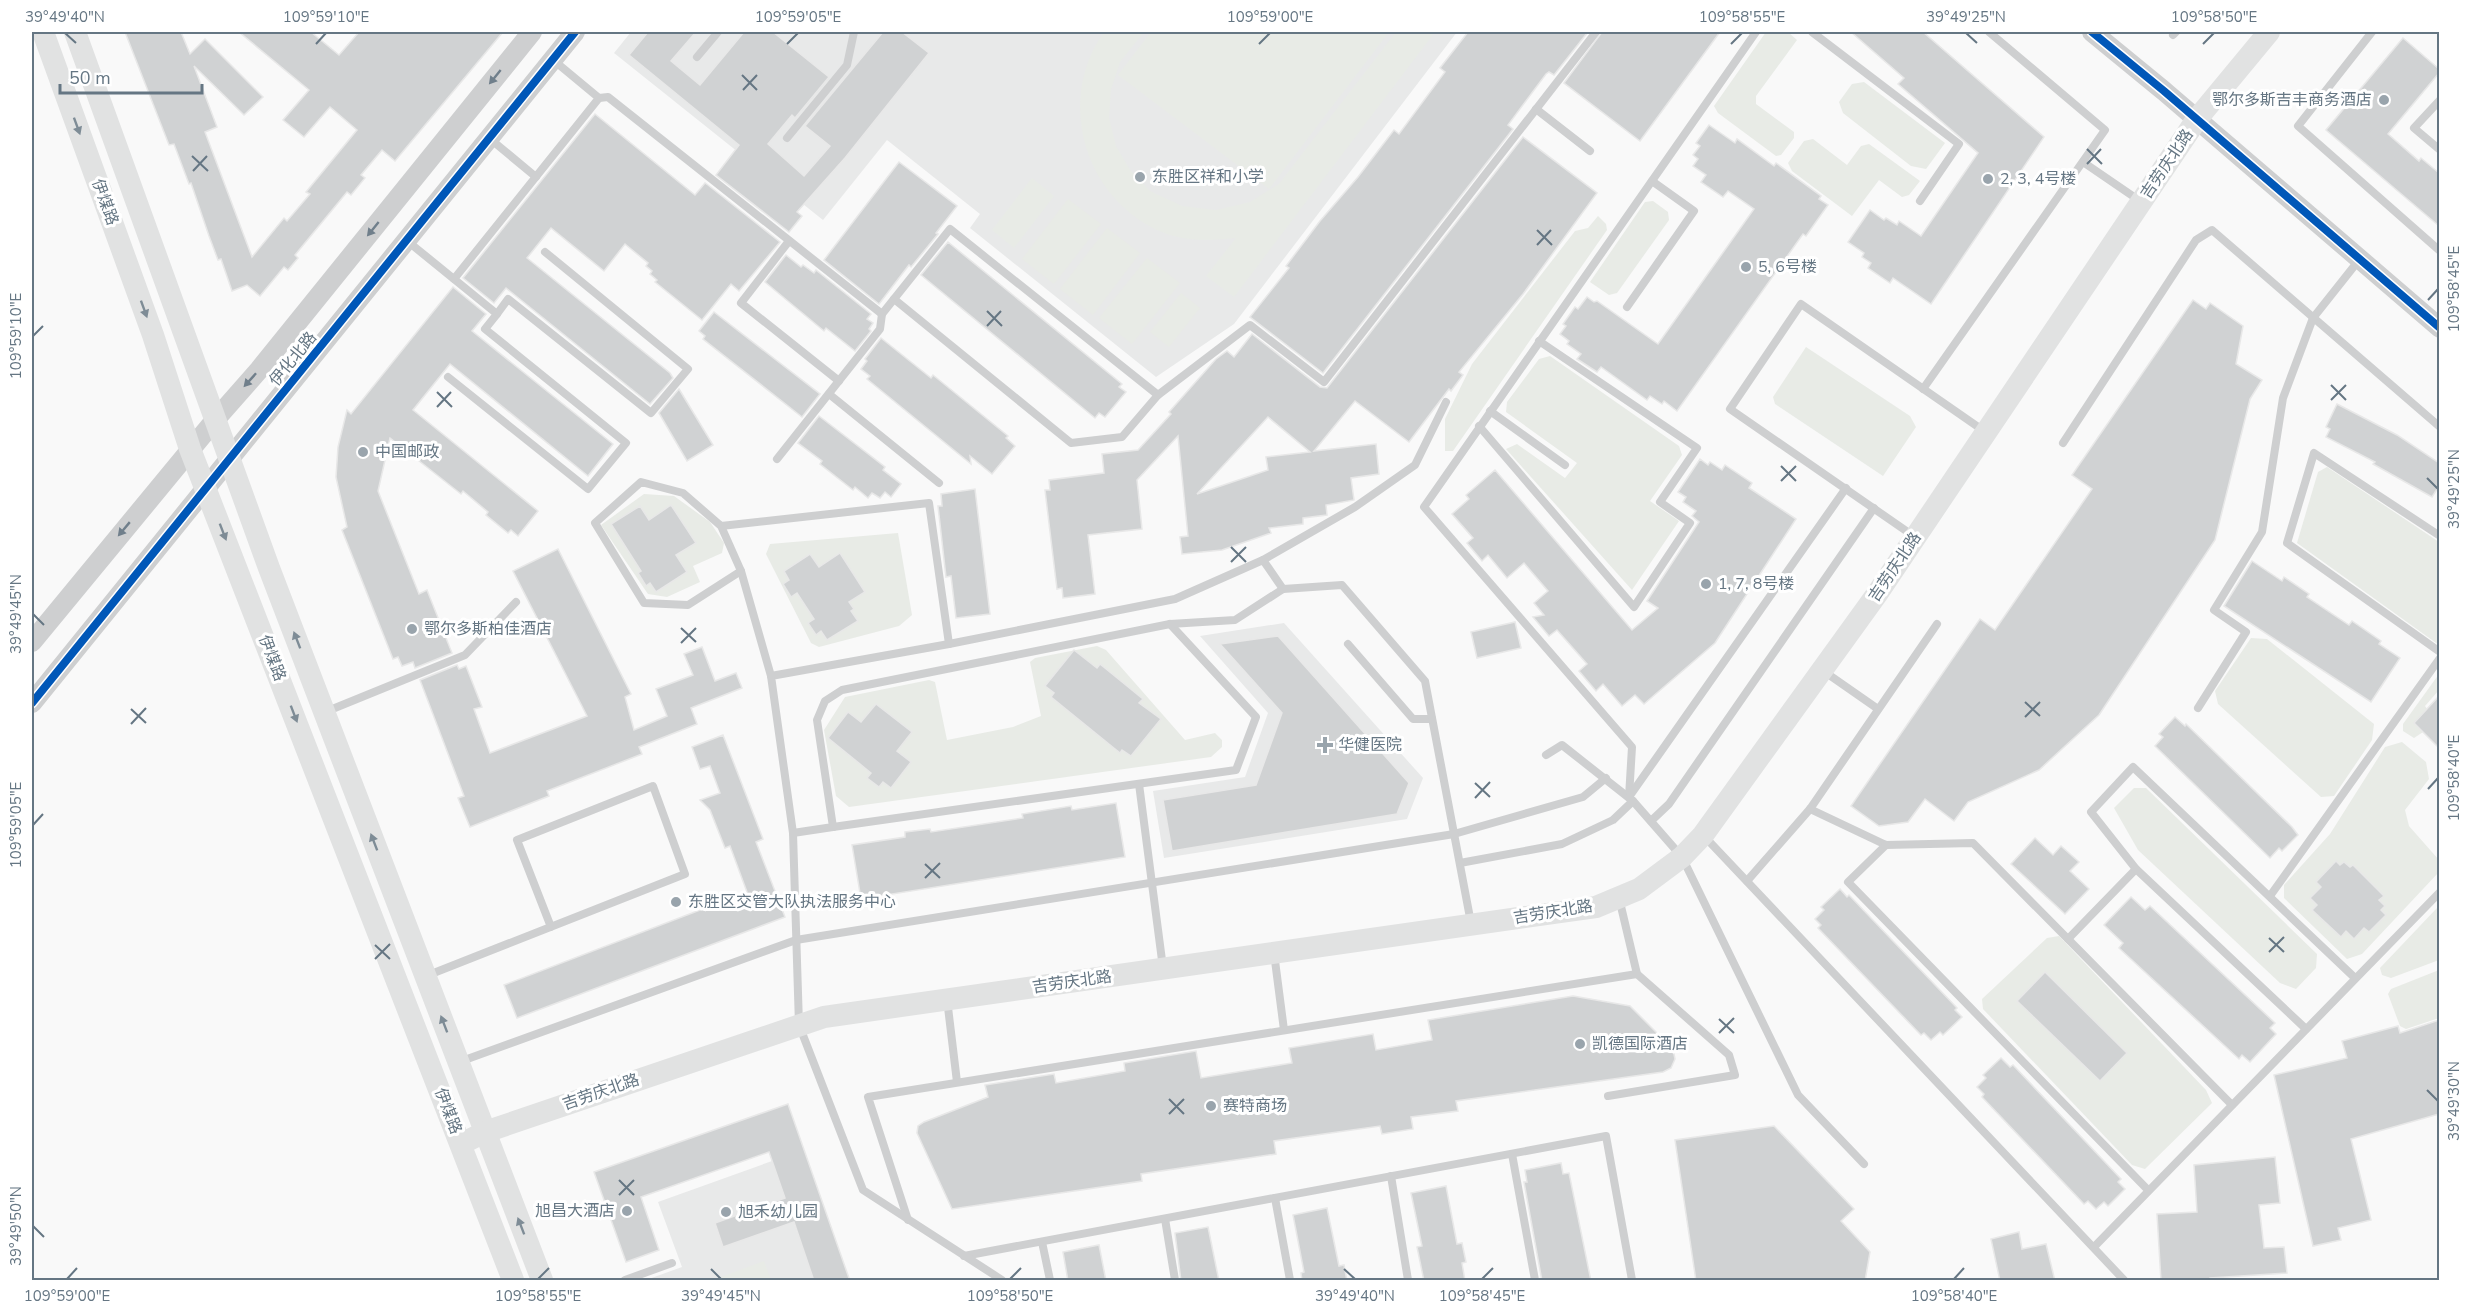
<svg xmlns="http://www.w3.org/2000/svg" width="2471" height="1312" viewBox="0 0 2471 1312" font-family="'Nunito Sans','Noto Sans SC',sans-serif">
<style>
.built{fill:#e8e9e9}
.green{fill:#e8ebe6}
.building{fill:#d0d2d3;stroke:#e8e8e8;stroke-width:1.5;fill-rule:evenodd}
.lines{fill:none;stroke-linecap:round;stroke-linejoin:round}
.service{stroke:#cecfd0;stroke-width:8}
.tertiary{stroke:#cecfd0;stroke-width:20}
.secondary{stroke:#e1e2e2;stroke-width:22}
.cycleway-casing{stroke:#fff;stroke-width:11}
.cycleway{stroke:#0057b8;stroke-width:8}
.oneway{fill:#707f8b}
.oneway2{fill:#7e8c96}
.ticks{fill:none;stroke:#657683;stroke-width:2}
.poi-dot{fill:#99a4ac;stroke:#fff;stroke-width:2}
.labels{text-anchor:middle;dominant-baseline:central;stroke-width:6;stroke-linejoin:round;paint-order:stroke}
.poi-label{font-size:16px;fill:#657683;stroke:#fff;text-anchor:start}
.street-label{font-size:16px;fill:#657683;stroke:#fff}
.neatline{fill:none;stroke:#657683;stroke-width:2}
.ticks-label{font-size:15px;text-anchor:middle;fill:#657683}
</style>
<rect width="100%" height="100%" fill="#f9f9f9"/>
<g class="built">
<polygon points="631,32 1457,32 1234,324 1156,377 970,228 980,214 887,140 823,220 614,53"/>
<polygon points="1284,623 1423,778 1407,819 1164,858 1153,791 1245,777 1268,713 1200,636"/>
<polygon points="772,1161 814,1280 646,1280 682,1267 658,1202"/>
</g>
<g class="green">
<path d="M1104 32H1144L1120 62 1111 89 1109 118 1116 146 1130 170 1150 191 1182 206 1216 210 1250 202 1279 184 1396 32H1435L1234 297 1206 276 1236 238C1213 240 1190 242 1167 234 1086 204 1054 102 1104 32Z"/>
<polygon points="1151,32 1389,32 1269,189 1118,75"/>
<polygon points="1766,32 1788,32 1797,40 1756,96 1756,104 1794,132 1794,138 1781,155 1776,156 1718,113 1714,106"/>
<polygon points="1864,82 1945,143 1926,169 1911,166 1843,113 1839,102 1852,84"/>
<polygon points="1813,139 1847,165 1861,146 1869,144 1920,181 1909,195 1902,197 1879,180 1852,216 1792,171 1788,163 1804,141"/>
<polygon points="1032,178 1054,196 1014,248 992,230"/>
<polygon points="1068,199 1101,224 1054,284 1022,259"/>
<polygon points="1653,201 1668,212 1669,220 1617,293 1609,295 1590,282 1645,202"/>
<polygon points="1598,216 1606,224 1607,230 1453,451 1445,451 1445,419 1472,364 1575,231 1588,228"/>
<polygon points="1107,228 1140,253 1093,315 1060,289"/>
<polygon points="1147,258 1180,283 1132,344 1099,318"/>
<polygon points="1181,293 1200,308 1169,347 1150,332"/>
<polygon points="1806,347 1910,416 1916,427 1883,476 1775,404 1773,397"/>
<polygon points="1550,356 1679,446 1682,455 1650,501 1679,521 1632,590 1506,449 1517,444 1565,478 1577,463 1506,412 1507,402 1539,359"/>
<polygon points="2327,467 2439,542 2439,645 2297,543 2318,472"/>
<polygon points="644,494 674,496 710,522 724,543 722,553 693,566 700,582 667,597 648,594 601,525"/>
<polygon points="898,533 912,615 899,626 819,647 811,643 766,554 770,544"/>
<polygon points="2251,638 2267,639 2374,724 2372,740 2334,796 2321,797 2218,704 2215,691"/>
<polygon points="1097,646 1106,650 1185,740 1215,733 1222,740 1222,747 1211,757 849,807 836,796 824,730 845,697 929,680 935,682 947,740 1013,727 1041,716 1030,662 1035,658"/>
<polygon points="2439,674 2439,690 2425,706 2427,709 2414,723 2423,732 2414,738 2403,731 2403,724"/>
<polygon points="2402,742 2426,762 2429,779 2405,810 2409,826 2439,860 2439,872 2362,954 2347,959 2284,898 2284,885 2330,834 2385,747"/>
<polygon points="2134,788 2146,788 2317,954 2316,968 2296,989 2280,983 2138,850 2114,808"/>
<polygon points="2437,908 2439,908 2439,960 2391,978 2382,975 2380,968"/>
<polygon points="2059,936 2206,1090 2212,1103 2145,1169 2132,1165 1983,1009 1982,999 2047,938"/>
<polygon points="2439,970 2439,1018 2406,1029 2400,1026 2388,994 2391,989"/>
<polygon points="764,1261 771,1280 723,1280 721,1277"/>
</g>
<g class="building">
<polygon points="125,32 181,32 190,54 205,39 263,97 244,115 194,66 217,127 205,132 252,257 284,218 287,221 310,194 306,192 357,130 330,107 304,137 283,120 309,90 239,32 311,32 339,55 359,32 503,32 395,161 382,150 361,175 365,178 351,195 347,192 295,255 298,258 288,270 284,267 260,296 247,285 232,291 221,259 218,260 209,236 191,183 189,184 174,144 169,145"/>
<polygon points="648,32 696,32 671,61 700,85 744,32 773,32 829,77 795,118 792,115 768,144 804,176 830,146 805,126 883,32 902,32 929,53 845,158 797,212 802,216 789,232 716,175 739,145 629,55"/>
<polygon points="1468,32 1588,32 1554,75 1549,72 1546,74 1508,125 1513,129 1323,373 1250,317 1289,268 1286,266 1320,221 1358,177 1394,130 1399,134 1445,72 1440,68"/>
<polygon points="1602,32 1720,32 1640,141 1564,83"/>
<polygon points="1851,32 1923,32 2044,137 1931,304 1893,278 1890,283 1868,268 1871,263 1862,257 1864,253 1848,242 1870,210 1884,220 1886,218 1897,225 1899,221 1921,236 1978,153 1898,84 1904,78"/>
<polygon points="2403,38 2439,69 2439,73 2388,134 2419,161 2421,158 2439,173 2439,226 2326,130"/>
<polygon points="595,114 695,195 705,183 708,185 780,242 739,291 731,284 702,320 655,282 657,280 650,274 652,271 646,266 648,263 625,244 604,271 551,228 527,258 670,373 673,378 650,404 506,288 494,303 463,278"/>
<polygon points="1709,125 1735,143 1737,139 1774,166 1776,163 1821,196 1819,199 1828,205 1806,236 1803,234 1677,411 1664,401 1662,404 1650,396 1647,400 1601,367 1597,372 1577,359 1581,354 1567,344 1569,341 1560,334 1566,326 1563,324 1575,307 1578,309 1587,297 1594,302 1597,301 1658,344 1754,209 1728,191 1723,197 1701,182 1706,175 1693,166 1698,159 1693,155 1700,146 1696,143"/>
<path d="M1523 137 1597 193 1523 294 1459 372 1463 375 1451 391 1449 389 1409 442 1355 401 1314 451 1376 444 1379 474 1351 478 1354 500 1326 505 1327 515 1303 518V524L1269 528 1271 533 1222 550 1182 554 1180 537 1188 536 1178 436 1137 480 1142 529 1088 535 1095 594 1063 598 1062 588 1057 589 1051 540 1045 490H1050L1049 480 1104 473 1102 454 1138 450 1171 414 1169 412 1216 359 1227 351 1234 357 1252 334 1320 387 1327 388ZM1268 417 1310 452 1266 457 1268 470 1197 494Z"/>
<polygon points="899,162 957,206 936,233 938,234 911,267 909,265 879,304 824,260"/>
<polygon points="948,242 1122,384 1119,387 1126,392 1105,417 1099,413 1095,418 921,275"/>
<polygon points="786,255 801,267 803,265 814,273 816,270 871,314 867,319 873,323 869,329 871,331 855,351 826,328 824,331 765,282"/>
<polygon points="453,287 486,314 472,331 613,444 588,476 450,364 413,410 538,511 518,536 511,530 508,533 486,515 488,512 463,491 461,494 390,438 378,491 419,594 427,590 452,653 415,668 413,662 402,666 398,657 393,659 342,530 347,527 336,477 338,447 347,410 351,414"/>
<polygon points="2193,300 2206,309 2210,303 2243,326 2236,364 2262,380 2250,399 2215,540 2099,715 2039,770 1968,802 1954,821 1925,799 1908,822 1879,826 1851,806 1980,619 1995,630 2092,489 2072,475"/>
<polygon points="714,312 820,394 802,417 703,339 705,336 699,331"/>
<polygon points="881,338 931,378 933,375 1008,436 1006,438 1015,446 992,474 970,456 971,464 867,379 870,376 861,369 867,361 865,359"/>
<polygon points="679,389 713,445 687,461 659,413"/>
<polygon points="2337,404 2397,435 2439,463 2439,486 2432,497 2373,464 2375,462 2326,437 2330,429 2326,427"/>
<polygon points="819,416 885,467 883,470 901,484 891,497 885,492 880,498 872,493 868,498 855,487 853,490 820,464 822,461 798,443"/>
<polygon points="1700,459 1708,465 1710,462 1722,470 1725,465 1752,483 1749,488 1796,519 1715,643 1644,704 1635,695 1622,706 1603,684 1596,691 1579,671 1587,664 1557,630 1549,636 1533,617 1544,615 1534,603 1548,591 1524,563 1507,578 1488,555 1482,561 1467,543 1473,538 1452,514 1469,499 1466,495 1495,470 1632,630 1658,608 1647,601 1699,522 1692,516 1696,511 1683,502 1686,497 1678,492"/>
<polygon points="975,489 990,614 956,618 951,576 946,577 938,506 942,506 941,494"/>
<polygon points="671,505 696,543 676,555 687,572 656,592 650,583 646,586 638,573 641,571 611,524 640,506 649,520"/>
<polygon points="558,549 631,694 625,697 634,730 667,716 656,689 693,675 684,654 702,647 715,681 736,673 742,688 691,708 697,724 639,747 642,754 547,791 549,796 470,827 458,798 464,796 420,680 457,665 459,669 466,666 482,707 474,709 490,753 587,716 513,571"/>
<polygon points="840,553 865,592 849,602 854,609 851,611 858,621 827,640 821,631 816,635 808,623 814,619 797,593 791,597 783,584 789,580 784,571 810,554 819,567"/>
<polygon points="2252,561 2282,581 2284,577 2309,594 2307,597 2349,625 2352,621 2381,641 2379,644 2400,658 2371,702 2224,606"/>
<polygon points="1515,622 1521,648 1477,658 1471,632"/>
<polygon points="1278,636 1409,783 1397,814 1172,851 1163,800 1256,785 1282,713 1220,644"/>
<polygon points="1074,650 1097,668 1100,664 1143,699 1139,703 1161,719 1131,756 1122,750 1120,753 1051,697 1054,693 1045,686"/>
<polygon points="2439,696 2439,748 2414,723"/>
<polygon points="876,704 912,732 897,751 911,762 891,788 883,782 879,787 867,778 871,773 828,738 848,712 861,722"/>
<polygon points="2175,717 2185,726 2186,724 2292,827 2298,835 2282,851 2279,848 2270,858 2155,746 2163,737 2159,734"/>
<polygon points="723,735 763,839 756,842 785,917 517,1018 504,985 747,892 730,846 725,848 710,810 700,800 720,793 710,766 700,769 692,747"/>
<polygon points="1116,803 1125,857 861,899 852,845 905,837 905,832 930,829 931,832 1023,818 1022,814 1071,806 1072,810"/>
<polygon points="2035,838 2053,855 2061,846 2079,862 2070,871 2089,889 2065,914 2011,864"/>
<polygon points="2336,861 2340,865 2344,862 2350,867 2353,865 2384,896 2379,900 2385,906 2381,910 2386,915 2369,932 2364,928 2354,939 2346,931 2341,937 2312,910 2317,905 2310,898 2321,887 2316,882"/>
<polygon points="1840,889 1847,897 1849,895 1957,1008 1955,1010 1962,1017 1943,1035 1940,1032 1931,1040 1924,1033 1921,1035 1818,928 1821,925 1815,919 1824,910 1821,907"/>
<polygon points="2131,897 2145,910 2150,906 2275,1023 2270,1028 2276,1034 2250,1062 2242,1055 2239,1059 2119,948 2123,943 2104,925"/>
<polygon points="2045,972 2127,1053 2100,1081 2017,1001"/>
<polygon points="1573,996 1630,1006 1673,1049 1675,1059 1671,1068 1663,1072 1456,1101 1458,1111 1411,1117 1413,1129 1382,1134 1380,1126 1274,1141 1276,1154 1141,1174 1142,1181 952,1209 917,1133 918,1126 924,1122 988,1097 985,1085 1054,1074 1056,1083 1125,1071 1124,1063 1196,1051 1201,1078 1292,1063 1289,1048 1373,1034 1376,1050 1432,1040 1428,1020"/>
<polygon points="2439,1020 2439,1114 2351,1139 2371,1220 2338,1228 2341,1240 2313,1246 2274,1075 2347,1058 2342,1041 2398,1026 2400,1033"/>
<polygon points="2001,1058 2010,1067 2013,1065 2121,1179 2118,1182 2125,1189 2108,1206 2104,1202 2096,1209 2088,1201 2084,1204 1982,1097 1984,1094 1977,1087 1986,1078 1983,1075"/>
<polygon points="788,1104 850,1281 814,1281 794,1222 723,1247 715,1223 785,1198 769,1152 641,1197 659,1250 626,1262 594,1172"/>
<polygon points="1774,1126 1854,1209 1841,1221 1870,1252 1865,1281 1696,1281 1675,1140"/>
<polygon points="2275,1157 2280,1203 2259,1205 2264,1248 2284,1247 2287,1273 2210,1278 2210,1281 2161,1281 2157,1214 2197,1212 2194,1165"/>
<polygon points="1561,1163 1563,1174 1569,1173 1591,1281 1542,1281 1524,1182 1527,1182 1525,1170"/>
<polygon points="1446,1186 1457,1244 1462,1243 1466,1262 1462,1263 1465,1281 1424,1281 1417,1247 1422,1246 1411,1193"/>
<polygon points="1327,1208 1339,1266 1344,1265 1347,1281 1302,1281 1301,1273 1304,1272 1293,1215"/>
<polygon points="1208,1227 1219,1281 1181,1281 1175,1233"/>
<polygon points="2019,1232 2022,1249 2046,1244 2055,1281 2000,1281 1991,1239"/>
<polygon points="1099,1245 1106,1281 1068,1281 1063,1252"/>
</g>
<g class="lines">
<g class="service">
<polyline points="1812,32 1959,144 1920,201"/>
<polyline points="2372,32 2298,126 2440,251"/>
<polyline points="2173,35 2176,32"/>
<polyline points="697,57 718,32"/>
<polyline points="599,98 608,97 882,314 950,229 1158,395 1250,325 1324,382 1596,32"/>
<polyline points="2440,100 2414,128 2440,150"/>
<polyline points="1536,109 1590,151"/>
<polyline points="489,138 536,177"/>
<polyline points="787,138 847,65 854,32"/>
<polyline points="2083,162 2140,201"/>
<polyline points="406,240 497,314 485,329 626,443 588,489 448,377"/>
<polyline points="789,241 741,303 839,381"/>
<polyline points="454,279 599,98 552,59"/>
<polyline points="894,299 1071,443 1122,437 1158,395"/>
<polyline points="1627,307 1694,211 1652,181"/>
<polyline points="497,314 508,299 651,413 688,369 545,252"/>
<polyline points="1923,389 2105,130 1989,32"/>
<polyline points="829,394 939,483"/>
<polyline points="1490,411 1565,465"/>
<polyline points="1479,426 1634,607 1690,523 1660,502 1697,448 1539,341"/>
<polyline points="2063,443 2196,240 2212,230 2440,427"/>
<polyline points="777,459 880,329 882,314"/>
<polyline points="721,526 683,493 641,482 595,523 644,603 688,605 741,571 721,526 929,503 949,644 771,676 793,833"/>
<polyline points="2440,536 2314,453 2287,543 2440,652"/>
<polyline points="1915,537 1730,409 1801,304 1984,431"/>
<polyline points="1263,560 1355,507 1415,465 1446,402"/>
<polyline points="741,571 771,676"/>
<polyline points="949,644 1175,599 1263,560 1283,589"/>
<polyline points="1348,644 1413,719 1432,719"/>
<polyline points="1822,670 1878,709"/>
<polyline points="2198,708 2246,632 2214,610 2262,532 2283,398 2313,318 2359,260"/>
<polyline points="325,712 465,655 516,602"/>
<polyline points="1546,755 1562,745 1633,801 1682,857 1798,1095 1864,1164"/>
<polyline points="1139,784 1163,968"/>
<polyline points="1629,797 1632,747 1424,507 1756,32"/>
<polyline points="1629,797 1846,488"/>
<polyline points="1810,809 1886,845 1973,843 2232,1105"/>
<polyline points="1651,821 1669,804 1874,508"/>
<polyline points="833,827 1236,770 1256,717 1170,624"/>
<polyline points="1704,836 2124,1280"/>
<polyline points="1886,845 1848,882 2148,1190"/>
<polyline points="1460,863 1562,844 1613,820 1633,801"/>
<polyline points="1747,881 1810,809 1937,624"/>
<polyline points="2270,896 2440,658"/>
<polyline points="2068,939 2136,869"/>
<polyline points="1274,953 1284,1030"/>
<polyline points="426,976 685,874 653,786 517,840 551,927"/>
<polyline points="947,999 957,1082"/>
<polyline points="2306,1029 2136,869 2091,812 2133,767 2355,978"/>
<polyline points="459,1062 796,940 1454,834 1583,797 1606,778"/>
<polyline points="1608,1096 1735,1075 1729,1055 1637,974 1619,898"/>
<polyline points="1512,1154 1535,1280"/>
<polyline points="1391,1176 1408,1280"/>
<polyline points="1275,1198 1290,1280"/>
<polyline points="1165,1219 1175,1280"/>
<polyline points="908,1220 868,1097 1637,974"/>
<polyline points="1042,1242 1050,1280"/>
<polyline points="2094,1247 2440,892"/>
<polyline points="964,1256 1606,1136 1632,1280"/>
<polyline points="625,1280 672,1263"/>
<polyline points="1002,1280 863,1190 799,1025 793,833 833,827 817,720 825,701 842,690 1170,624 1235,620 1283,589 1342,585 1425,681 1471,923"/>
</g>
<g class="tertiary">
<polyline points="2092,32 2164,91 2440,328"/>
<polyline points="32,642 215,420 259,370 532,32"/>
<polyline points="32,703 575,32"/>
</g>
<g class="secondary">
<polyline points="43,32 153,335 190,449 513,1280"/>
<polyline points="75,32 269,568 542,1280"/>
<polyline points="461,1144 485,1132 824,1017 1596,907 1639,889 1682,857 1703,835 1877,594 2197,119 2269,32"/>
</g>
<g class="cycleway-casing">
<g id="cycleway">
<polyline points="2092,32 2164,91 2440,328"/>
<polyline points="32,703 575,32"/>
</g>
</g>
<use href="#cycleway" class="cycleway"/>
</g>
<defs><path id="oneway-solid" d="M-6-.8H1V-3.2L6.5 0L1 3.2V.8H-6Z" transform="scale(1.5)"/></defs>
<g class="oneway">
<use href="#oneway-solid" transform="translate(495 77) rotate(129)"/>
<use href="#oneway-solid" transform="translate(373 229) rotate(129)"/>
<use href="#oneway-solid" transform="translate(250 380) rotate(132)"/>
<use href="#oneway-solid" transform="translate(124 529) rotate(130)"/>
</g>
<g class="oneway2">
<use href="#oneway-solid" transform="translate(77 126) rotate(70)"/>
<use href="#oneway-solid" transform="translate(144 309) rotate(70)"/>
<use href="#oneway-solid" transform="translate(223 532) rotate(69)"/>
<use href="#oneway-solid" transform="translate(297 640) rotate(-111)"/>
<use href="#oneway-solid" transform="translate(294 714) rotate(69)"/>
<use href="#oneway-solid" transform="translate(374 842) rotate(-111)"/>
<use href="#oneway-solid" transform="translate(444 1024) rotate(-111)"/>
<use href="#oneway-solid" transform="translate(521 1226) rotate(-111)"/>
</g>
<path class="ticks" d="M65 33 76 43M1966 33 1977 43M316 44 326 33M787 44 798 33M1259 44 1270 33M1731 44 1742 33M2203 44 2214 33M742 75 757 90M743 90 757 75M2087 149 2102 164M192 156 208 171M2087 164 2101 149M193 171 207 156M1537 230 1552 245M1537 245 1551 230M2428 300 2438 289M987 311 1002 326M987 326 1001 311M33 336 43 326M2331 385 2346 400M437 392 452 407M2331 400 2346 385M437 407 451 392M1781 466 1796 481M2427 478 2438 489M1781 481 1796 466M1231 547 1246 562M1231 562 1246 547M33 614 44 625M681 628 696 642M681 643 696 628M2025 702 2040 716M131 709 146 723M2025 717 2040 702M131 724 146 708M1475 783 1490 797M2428 789 2438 778M1475 798 1490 782M33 825 43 814M925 864 940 878M925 878 940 863M2269 938 2284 952M375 945 390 959M2269 952 2284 937M375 959 390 944M1719 1019 1734 1033M1719 1033 1734 1018M2427 1090 2438 1101M1169 1099 1184 1114M1169 1114 1184 1099M619 1180 634 1195M619 1195 634 1180M33 1226 44 1237M711 1269 721 1279M1344 1269 1355 1279M67 1279 77 1268M538 1279 549 1268M1010 1279 1021 1268M1482 1279 1493 1268M1954 1279 1964 1268"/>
<g class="poi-dot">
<circle cx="2384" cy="100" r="6"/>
<circle cx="1140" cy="177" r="6"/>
<circle cx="1988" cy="179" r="6"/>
<circle cx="1746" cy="267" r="6"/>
<circle cx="363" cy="452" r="6"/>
<circle cx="1706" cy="584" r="6"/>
<circle cx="412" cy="629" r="6"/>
<path d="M1322 736h6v6h6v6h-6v6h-6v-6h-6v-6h6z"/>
<circle cx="676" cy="902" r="6"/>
<circle cx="1580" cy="1044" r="6"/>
<circle cx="1211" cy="1106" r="6"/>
<circle cx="627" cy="1211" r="6"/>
<circle cx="726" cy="1212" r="6"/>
</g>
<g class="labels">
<g class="poi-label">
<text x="2372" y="100" text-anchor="end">鄂尔多斯吉丰商务酒店</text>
<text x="1152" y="177">东胜区祥和小学</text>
<text x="2000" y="179">2, 3, 4号楼</text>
<text x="1758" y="267">5, 6号楼</text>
<text x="375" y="452">中国邮政</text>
<text x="1718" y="584">1, 7, 8号楼</text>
<text x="424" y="629">鄂尔多斯柏佳酒店</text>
<text x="1338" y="745">华健医院</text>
<text x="688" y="902">东胜区交管大队执法服务中心</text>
<text x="1592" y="1044">凯德国际酒店</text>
<text x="1223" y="1106">赛特商场</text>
<text x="615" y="1211" text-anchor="end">旭昌大酒店</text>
<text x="738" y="1212">旭禾幼儿园</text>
</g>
<g class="street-label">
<text transform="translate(2167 164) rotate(-56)">吉劳庆北路</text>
<text transform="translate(105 202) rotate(70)">伊煤路</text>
<text transform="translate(293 359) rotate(-51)">伊化北路</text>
<text transform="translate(1895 567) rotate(-56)">吉劳庆北路</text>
<text transform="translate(272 658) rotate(69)">伊煤路</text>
<text transform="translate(1553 912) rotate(-9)">吉劳庆北路</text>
<text transform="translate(1072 982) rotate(-8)">吉劳庆北路</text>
<text transform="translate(601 1092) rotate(-19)">吉劳庆北路</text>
<text transform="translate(448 1111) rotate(69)">伊煤路</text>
</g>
</g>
<rect width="2471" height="1312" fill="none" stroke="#ffffff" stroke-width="66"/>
<path d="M60 84v9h142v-9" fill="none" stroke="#657683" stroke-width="3"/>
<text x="69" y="84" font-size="18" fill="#657683" stroke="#ffffff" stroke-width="4.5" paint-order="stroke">50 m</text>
<rect x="33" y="33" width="2405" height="1246" class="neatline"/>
<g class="ticks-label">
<text x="65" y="22">39°49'40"N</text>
<text x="326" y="22">109°59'10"E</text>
<text x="798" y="22">109°59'05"E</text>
<text x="1270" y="22">109°59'00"E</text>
<text x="1742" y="22">109°58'55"E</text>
<text x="1966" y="22">39°49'25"N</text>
<text x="2214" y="22">109°58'50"E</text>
<text transform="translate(2454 289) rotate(-90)" y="5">109°58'45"E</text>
<text transform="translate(16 336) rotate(-90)" y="5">109°59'10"E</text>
<text transform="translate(2454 489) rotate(-90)" y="5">39°49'25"N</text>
<text transform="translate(16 614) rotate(-90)" y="5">39°49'45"N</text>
<text transform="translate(2454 778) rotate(-90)" y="5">109°58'40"E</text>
<text transform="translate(16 825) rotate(-90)" y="5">109°59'05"E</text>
<text transform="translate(2454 1101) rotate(-90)" y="5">39°49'30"N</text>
<text transform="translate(16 1226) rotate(-90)" y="5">39°49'50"N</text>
<text x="67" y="1301">109°59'00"E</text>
<text x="538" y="1301">109°58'55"E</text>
<text x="721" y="1301">39°49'45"N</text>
<text x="1010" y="1301">109°58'50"E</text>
<text x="1355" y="1301">39°49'40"N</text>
<text x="1482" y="1301">109°58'45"E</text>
<text x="1954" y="1301">109°58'40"E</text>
</g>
</svg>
